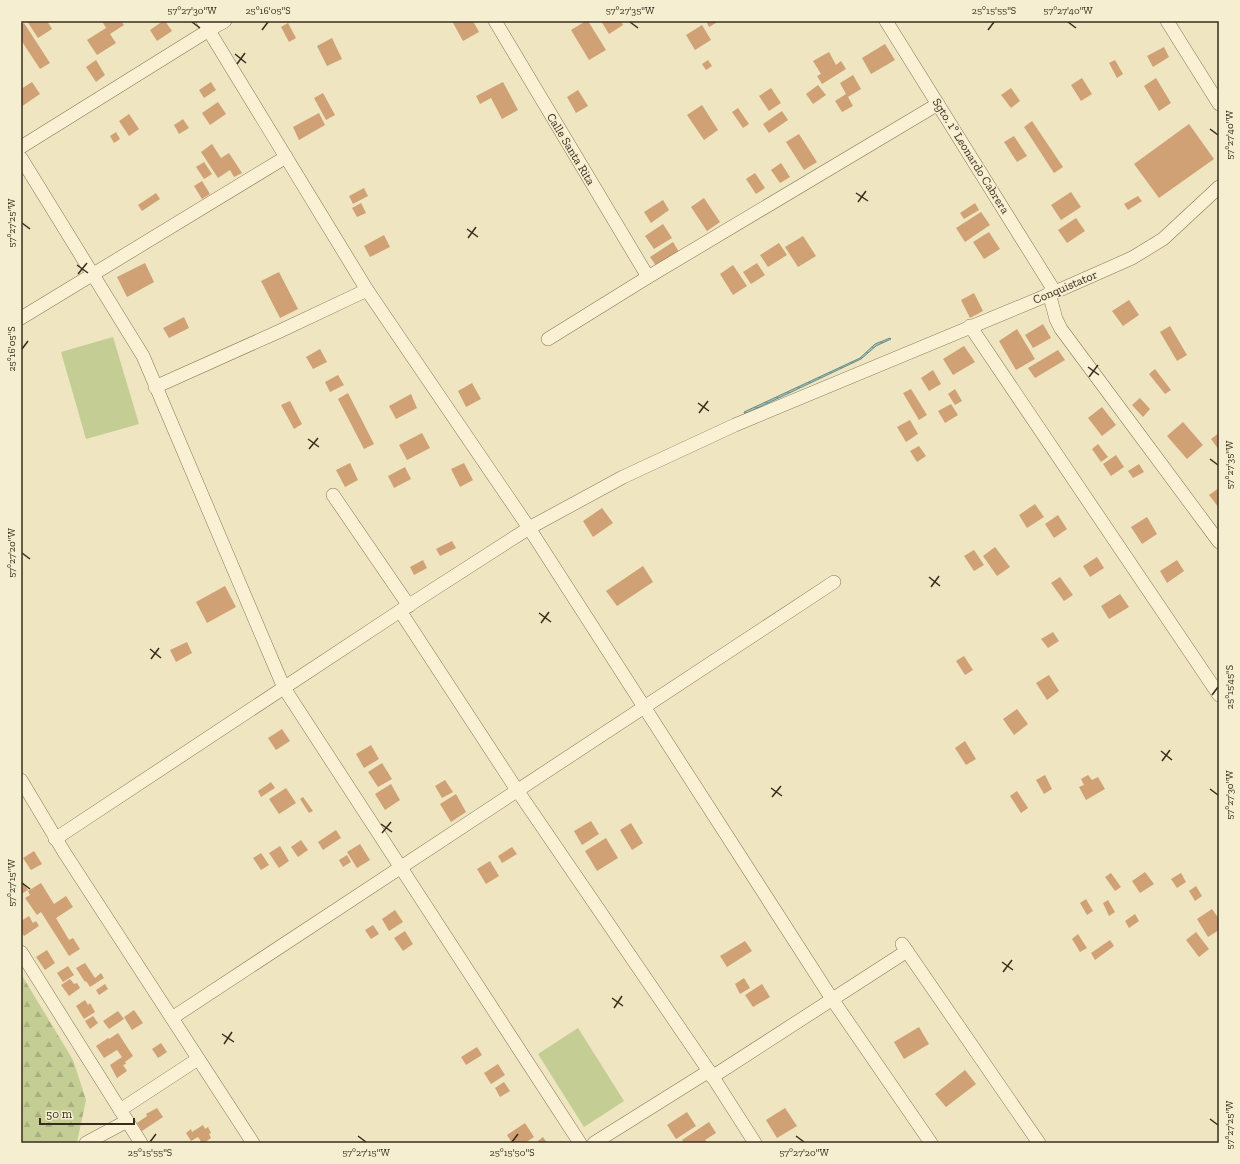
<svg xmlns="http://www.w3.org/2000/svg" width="1240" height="1164" viewBox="0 0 1240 1164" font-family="'Zilla Slab',serif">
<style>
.grass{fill:#c3cd94}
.forest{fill:url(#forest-firs)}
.water{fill:url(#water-rules);stroke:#6a8f89}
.building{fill:#cfa175}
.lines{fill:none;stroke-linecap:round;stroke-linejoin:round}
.street-casing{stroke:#897558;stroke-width:14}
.street{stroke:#faf1d4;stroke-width:13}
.ticks{fill:none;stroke:#382c1c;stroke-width:1.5}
.labels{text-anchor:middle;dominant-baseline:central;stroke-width:3;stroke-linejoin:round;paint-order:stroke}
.street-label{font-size:12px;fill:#382c1c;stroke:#f6eed0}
.neatline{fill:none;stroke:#382c1c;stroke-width:1.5}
.ticks-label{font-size:10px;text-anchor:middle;fill:#382c1c}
</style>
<defs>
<pattern id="forest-firs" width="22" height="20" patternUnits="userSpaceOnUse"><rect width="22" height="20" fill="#c3cd94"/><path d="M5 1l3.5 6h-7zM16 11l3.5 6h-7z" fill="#a8b07f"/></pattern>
<pattern id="water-rules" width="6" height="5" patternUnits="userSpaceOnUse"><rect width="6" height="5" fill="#a3c1bb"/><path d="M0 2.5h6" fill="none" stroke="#869d97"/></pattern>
</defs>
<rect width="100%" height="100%" fill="#efe5c0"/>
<g class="grass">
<polygon points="113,337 139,424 86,439 61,352"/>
<polygon points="578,1028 624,1101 584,1127 538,1054"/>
</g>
<polygon class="forest" points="21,974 73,1060 86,1100 77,1142 75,1143 21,1143"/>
<polygon class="water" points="890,338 891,339 876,346 861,359 745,414 744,412 860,358 875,344"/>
<g class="building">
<polygon points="27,21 47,21 52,29 38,38"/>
<polygon points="102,21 121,21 124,25 110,34 116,43 97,55 87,40 106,28"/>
<polygon points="163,21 165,21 172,31 157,41 150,30"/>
<polygon points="452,21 473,21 479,32 463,41"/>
<polygon points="586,21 588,21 606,50 589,60 571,30"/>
<polygon points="601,21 621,21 623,25 609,34"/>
<polygon points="706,21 719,21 709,27"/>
<polygon points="24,23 50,63 40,69 21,40 21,25"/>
<polygon points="288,23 296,38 289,42 281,27"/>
<polygon points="702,25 711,40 695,50 686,35"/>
<polygon points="332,38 342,59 327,66 317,46"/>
<polygon points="885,44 895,60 871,74 862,58"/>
<polygon points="1164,47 1169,57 1153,67 1147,56"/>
<polygon points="829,52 836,65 841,61 846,69 822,84 817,76 821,74 813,61"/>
<polygon points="96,60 105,75 96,82 86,67"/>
<polygon points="708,60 712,66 706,70 702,64"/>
<polygon points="1115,60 1123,74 1117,78 1109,63"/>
<polygon points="853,75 861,89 848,97 853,106 842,112 835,101 846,94 840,83"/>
<polygon points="1082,78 1092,94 1081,101 1071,85"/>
<polygon points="1156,78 1171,103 1159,111 1144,86"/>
<polygon points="32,82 40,94 21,107 21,89"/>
<polygon points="211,82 216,90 204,98 199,90"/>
<polygon points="503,82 518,110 502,119 491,98 480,104 476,96"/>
<polygon points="818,85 826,95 813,104 806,94"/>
<polygon points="771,88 781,103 769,111 759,96"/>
<polygon points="1011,88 1020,101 1011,108 1001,95"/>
<polygon points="578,90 588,106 576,113 567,97"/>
<polygon points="323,93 335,115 326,120 314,98"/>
<polygon points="218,102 226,114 210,125 202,113"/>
<polygon points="702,105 718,130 704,140 687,115"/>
<polygon points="738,108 749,124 743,128 732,112"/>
<polygon points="782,111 788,120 769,133 763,124"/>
<polygon points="319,113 325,125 299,140 293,127"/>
<polygon points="129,114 139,129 129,136 119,121"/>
<polygon points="183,119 189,128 179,134 174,125"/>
<polygon points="1032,121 1063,167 1054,173 1024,127"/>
<polygon points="1189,124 1214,159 1159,198 1134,164"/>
<polygon points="116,132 120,139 114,143 110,136"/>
<polygon points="799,134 817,162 804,170 786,142"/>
<polygon points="1014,136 1027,156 1017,162 1004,142"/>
<polygon points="212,144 221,158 229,153 242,173 234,177 230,170 218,178 201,152"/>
<polygon points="204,162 212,174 204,179 196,167"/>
<polygon points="781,163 790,177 780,183 771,170"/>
<polygon points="755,173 765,188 756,194 746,179"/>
<polygon points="202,181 210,194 202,199 194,186"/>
<polygon points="364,188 368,196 353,204 349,196"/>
<polygon points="1071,192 1081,207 1061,220 1051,205"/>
<polygon points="156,193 160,199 142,211 138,205"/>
<polygon points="1138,196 1142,201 1128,210 1124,204"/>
<polygon points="704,198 720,222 707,231 691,207"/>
<polygon points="663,200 669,210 651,223 644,212"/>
<polygon points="361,203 366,213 357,217 352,208"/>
<polygon points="975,203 979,210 964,219 960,213"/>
<polygon points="981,212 990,225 965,242 956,228"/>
<polygon points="1076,218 1085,231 1067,243 1058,230"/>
<polygon points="663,224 672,238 654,249 645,236"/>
<polygon points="989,232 1000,249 984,259 973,242"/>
<polygon points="384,235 390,247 370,257 364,246"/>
<polygon points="803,236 816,256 798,267 785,247"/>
<polygon points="673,242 679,252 657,267 650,257"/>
<polygon points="779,243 787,255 768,267 760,255"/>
<polygon points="145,263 154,282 127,297 117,277"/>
<polygon points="757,263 765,275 751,284 743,272"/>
<polygon points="733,265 747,286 733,295 720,274"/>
<polygon points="279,272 298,309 280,318 261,281"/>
<polygon points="974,293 983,311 970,318 961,300"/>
<polygon points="1129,300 1139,315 1123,326 1112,311"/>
<polygon points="184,317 189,328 169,338 163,328"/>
<polygon points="1043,324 1051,338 1033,348 1025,335"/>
<polygon points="1170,326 1187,355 1177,361 1160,332"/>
<polygon points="1017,329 1035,359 1016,370 999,341"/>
<polygon points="964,346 975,362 953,375 943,359"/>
<polygon points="320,349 327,362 313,369 306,357"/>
<polygon points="1058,350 1065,360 1035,378 1028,368"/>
<polygon points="1155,369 1171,390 1165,394 1149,374"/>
<polygon points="933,370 941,384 929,391 921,378"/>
<polygon points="338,375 344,385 330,392 325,382"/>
<polygon points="472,383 481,399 466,407 458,391"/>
<polygon points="911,389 927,415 919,420 903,393"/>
<polygon points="955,389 962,401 955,405 948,394"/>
<polygon points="348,393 374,444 364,449 338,399"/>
<polygon points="411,394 417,408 396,419 389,406"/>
<polygon points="1140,398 1150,409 1143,417 1132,405"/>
<polygon points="290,401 302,424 294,429 281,405"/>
<polygon points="951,404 958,415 945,423 938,411"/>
<polygon points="1102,407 1116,425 1102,436 1088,418"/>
<polygon points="910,420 918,434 906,442 897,427"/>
<polygon points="1183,422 1203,445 1187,459 1167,436"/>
<polygon points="422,433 430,448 407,460 399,445"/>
<polygon points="1219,433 1219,450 1211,439"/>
<polygon points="1098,444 1108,457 1101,462 1092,449"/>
<polygon points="919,446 926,456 917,462 910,451"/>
<polygon points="1116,455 1124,467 1111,476 1103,464"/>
<polygon points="350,463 358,480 345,487 336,470"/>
<polygon points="464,463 473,480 460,487 451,469"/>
<polygon points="1139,464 1144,472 1133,478 1128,471"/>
<polygon points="405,467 411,479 394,488 388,476"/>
<polygon points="1219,488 1219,508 1209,495"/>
<polygon points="1035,504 1044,517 1027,528 1019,515"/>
<polygon points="602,508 613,523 593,537 583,521"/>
<polygon points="1058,515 1067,529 1054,538 1045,524"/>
<polygon points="1147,517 1157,534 1142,544 1131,527"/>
<polygon points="452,541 456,548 440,556 436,549"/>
<polygon points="995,547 1010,567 997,576 983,556"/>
<polygon points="974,550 984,565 974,571 964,556"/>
<polygon points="1097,557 1104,568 1090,577 1083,566"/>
<polygon points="423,560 427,568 414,575 410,567"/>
<polygon points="1177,560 1184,571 1167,583 1160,571"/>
<polygon points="643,566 653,582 617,606 606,591"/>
<polygon points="1060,577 1073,595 1064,601 1051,583"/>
<polygon points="225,586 236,607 207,623 196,602"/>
<polygon points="1120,594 1129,607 1109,619 1101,606"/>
<polygon points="1053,632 1059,641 1048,648 1041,639"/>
<polygon points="187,642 192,653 176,662 170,650"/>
<polygon points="964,656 973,670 965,675 956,661"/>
<polygon points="1049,675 1059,691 1047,700 1036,683"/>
<polygon points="1017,709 1028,724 1014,735 1003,719"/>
<polygon points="282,729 290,741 276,750 268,738"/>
<polygon points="965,741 976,759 966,765 955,748"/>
<polygon points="371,745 379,759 364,768 356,754"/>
<polygon points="382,763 392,779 378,787 368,772"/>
<polygon points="1045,775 1052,789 1044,794 1036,780"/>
<polygon points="1088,775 1092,780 1098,777 1105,789 1086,800 1079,787 1084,785 1081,779"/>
<polygon points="445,780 453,792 442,798 435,786"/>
<polygon points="271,782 275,788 261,797 258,791"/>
<polygon points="391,784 400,800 385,810 375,794"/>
<polygon points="286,788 296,803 279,814 269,799"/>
<polygon points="1017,791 1028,808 1021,813 1010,796"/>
<polygon points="456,794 466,812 451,822 440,804"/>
<polygon points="303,797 313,811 309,813 300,799"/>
<polygon points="591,821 599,834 582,845 574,831"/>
<polygon points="631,823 643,843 632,850 620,830"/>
<polygon points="336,830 341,838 323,850 318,842"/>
<polygon points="606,838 618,858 597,871 585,851"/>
<polygon points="301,840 308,850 298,857 291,847"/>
<polygon points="360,844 370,860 357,868 347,852"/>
<polygon points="280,846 289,861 279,868 269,853"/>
<polygon points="512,847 517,854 502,863 498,856"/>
<polygon points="34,851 42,864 31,870 23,858"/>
<polygon points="261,853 269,865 261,870 253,858"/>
<polygon points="347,855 351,862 343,867 339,860"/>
<polygon points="490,861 499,876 486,884 477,869"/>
<polygon points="1145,872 1154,884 1140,893 1132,881"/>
<polygon points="1111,873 1121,887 1115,891 1105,877"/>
<polygon points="1181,873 1186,882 1177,888 1171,879"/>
<polygon points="21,879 28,890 21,894"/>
<polygon points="41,883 54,904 66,896 73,907 56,918 69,940 73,938 80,949 69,956 41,912 37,915 25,898 30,895 28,891"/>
<polygon points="1196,886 1202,896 1195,901 1189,891"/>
<polygon points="1086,899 1093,911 1087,915 1080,903"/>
<polygon points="1108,900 1115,912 1109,916 1103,903"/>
<polygon points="1212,909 1219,919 1219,930 1208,937 1197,919"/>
<polygon points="395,910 403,922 389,931 382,919"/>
<polygon points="1135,914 1139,921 1129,928 1125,921"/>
<polygon points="29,916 33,923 36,921 39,926 24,936 21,931 21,921"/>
<polygon points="373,925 379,934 371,939 365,930"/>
<polygon points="405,931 413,944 403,951 394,938"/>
<polygon points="1196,932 1209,949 1199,957 1186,940"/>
<polygon points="1078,934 1087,948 1080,952 1072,939"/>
<polygon points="1110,940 1114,946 1095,960 1091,953"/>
<polygon points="745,941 752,951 727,967 720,956"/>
<polygon points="47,950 55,963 45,970 36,957"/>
<polygon points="85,963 95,978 101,973 104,978 90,987 86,981 85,982 76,968"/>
<polygon points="68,966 74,975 63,982 57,973"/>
<polygon points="744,978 750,988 740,994 735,984"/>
<polygon points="70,979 74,984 77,983 80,988 69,996 61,985"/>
<polygon points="105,984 108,989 99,995 96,990"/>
<polygon points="762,984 770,997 753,1007 745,995"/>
<polygon points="85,1000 88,1005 90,1003 95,1012 84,1019 76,1006"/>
<polygon points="134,1010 143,1023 132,1030 124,1017"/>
<polygon points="118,1011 124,1019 109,1029 103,1021"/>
<polygon points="93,1016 98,1023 90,1029 85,1021"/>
<polygon points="919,1027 929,1044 904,1059 894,1042"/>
<polygon points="118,1033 133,1056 125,1062 126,1064 123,1065 127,1071 117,1078 110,1065 122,1057 117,1050 104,1058 96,1046 108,1038 109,1039"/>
<polygon points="161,1043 167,1052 158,1058 152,1049"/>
<polygon points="477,1047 482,1055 466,1065 461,1057"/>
<polygon points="498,1064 505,1075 491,1084 484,1073"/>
<polygon points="965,1070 976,1084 946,1107 935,1094"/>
<polygon points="504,1082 510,1091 500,1097 495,1088"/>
<polygon points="157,1108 163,1117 142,1131 137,1123 147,1116 146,1114"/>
<polygon points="785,1108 797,1126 777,1138 766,1120"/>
<polygon points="687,1112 696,1126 676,1139 667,1125"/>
<polygon points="709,1122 716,1133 705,1140 708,1143 684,1143 682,1140"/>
<polygon points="525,1123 534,1137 525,1143 512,1143 507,1135"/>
<polygon points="203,1125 205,1129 208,1127 211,1133 209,1134 211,1138 204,1143 202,1143 198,1137 191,1141 186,1133 191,1129 192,1132"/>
<polygon points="543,1137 547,1143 539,1143 538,1141"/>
</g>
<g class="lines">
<g class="street-casing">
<g id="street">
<polyline points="203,21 367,290 529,528 832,999 931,1143"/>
<polyline points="495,21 648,277"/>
<polyline points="886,21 1055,292"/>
<polyline points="1167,21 1219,104"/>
<polyline points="21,147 209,30 225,21"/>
<polyline points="21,158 143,356 284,688 580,1143"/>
<polyline points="1049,293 1056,319 1061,329 1219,542"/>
<polyline points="21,318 286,157"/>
<polyline points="970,326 1219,695"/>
<polyline points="548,339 648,277 938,104"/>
<polyline points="155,387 280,331 367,290"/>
<polyline points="333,495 409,606"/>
<polyline points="400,611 517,790 709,1071 755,1143"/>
<polyline points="21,780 64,852 253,1143"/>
<polyline points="55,839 400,611 529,528 623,477 735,425 1055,292 1132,258 1163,239 1219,187"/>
<polyline points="902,944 1039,1143"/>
<polyline points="21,952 141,1143"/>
<polyline points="172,1018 834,582"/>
<polyline points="712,1077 907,951"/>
<polyline points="120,1110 198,1059"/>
<polyline points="86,1143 127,1121"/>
<polyline points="594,1143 709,1071"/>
</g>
</g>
<use href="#street" class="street"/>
</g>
<path class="ticks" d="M192 22 200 28M630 22 638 28M1068 22 1076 28M262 30 268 22M988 30 994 22M235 54 246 63M237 64 245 53M1210 129 1218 135M856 193 868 201M858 202 866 191M22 223 30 229M467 229 478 237M468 238 476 227M77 265 88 273M78 274 87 263M22 349 28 341M1088 367 1099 375M1089 377 1098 365M698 403 709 411M699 413 708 401M308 439 319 447M309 449 318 438M1210 459 1218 465M22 553 30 559M929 577 940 586M931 587 939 576M539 613 551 622M541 623 549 612M150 649 161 658M151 659 159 648M1212 695 1218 687M1161 751 1172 760M1162 761 1170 750M771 788 782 796M1210 789 1218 795M772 797 781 786M381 824 392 832M382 833 391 822M22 883 30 889M1002 962 1013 970M1003 972 1012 960M612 998 623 1006M614 1008 622 996M222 1034 234 1042M224 1044 232 1032M1210 1119 1218 1125M358 1136 366 1142M796 1136 804 1142M150 1142 156 1134M512 1142 518 1134"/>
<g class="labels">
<g class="street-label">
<text transform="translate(571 149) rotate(59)">Calle Santa Rita</text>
<text transform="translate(971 156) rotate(58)">Sgto. 1º Leonardo Cabrera</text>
<text transform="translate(1065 287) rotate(-23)">Conquistator</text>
</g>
</g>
<rect width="1240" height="1164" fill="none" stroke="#f6eed0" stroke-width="44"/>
<path d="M40 1118v6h94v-6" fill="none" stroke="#382c1c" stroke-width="2"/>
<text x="46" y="1118" font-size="12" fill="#382c1c" stroke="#f6eed0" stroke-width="3" paint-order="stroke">50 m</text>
<rect x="22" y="22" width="1196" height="1120" class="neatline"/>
<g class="ticks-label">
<text x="192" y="14">57°27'30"W</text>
<text x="268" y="14">25°16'05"S</text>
<text x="630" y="14">57°27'35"W</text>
<text x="994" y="14">25°15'55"S</text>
<text x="1068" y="14">57°27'40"W</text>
<text transform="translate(1229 135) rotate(-90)" y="4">57°27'40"W</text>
<text transform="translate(11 223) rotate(-90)" y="4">57°27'25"W</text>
<text transform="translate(11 349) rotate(-90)" y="4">25°16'05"S</text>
<text transform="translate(1229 465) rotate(-90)" y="4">57°27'35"W</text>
<text transform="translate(11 553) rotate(-90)" y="4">57°27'20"W</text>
<text transform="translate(1229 687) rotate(-90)" y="4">25°15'45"S</text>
<text transform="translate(1229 795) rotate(-90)" y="4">57°27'30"W</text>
<text transform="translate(11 883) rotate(-90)" y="4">57°27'15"W</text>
<text transform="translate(1229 1125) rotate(-90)" y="4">57°27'25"W</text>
<text x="150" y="1156">25°15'55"S</text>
<text x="366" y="1156">57°27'15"W</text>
<text x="512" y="1156">25°15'50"S</text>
<text x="804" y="1156">57°27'20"W</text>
</g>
</svg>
